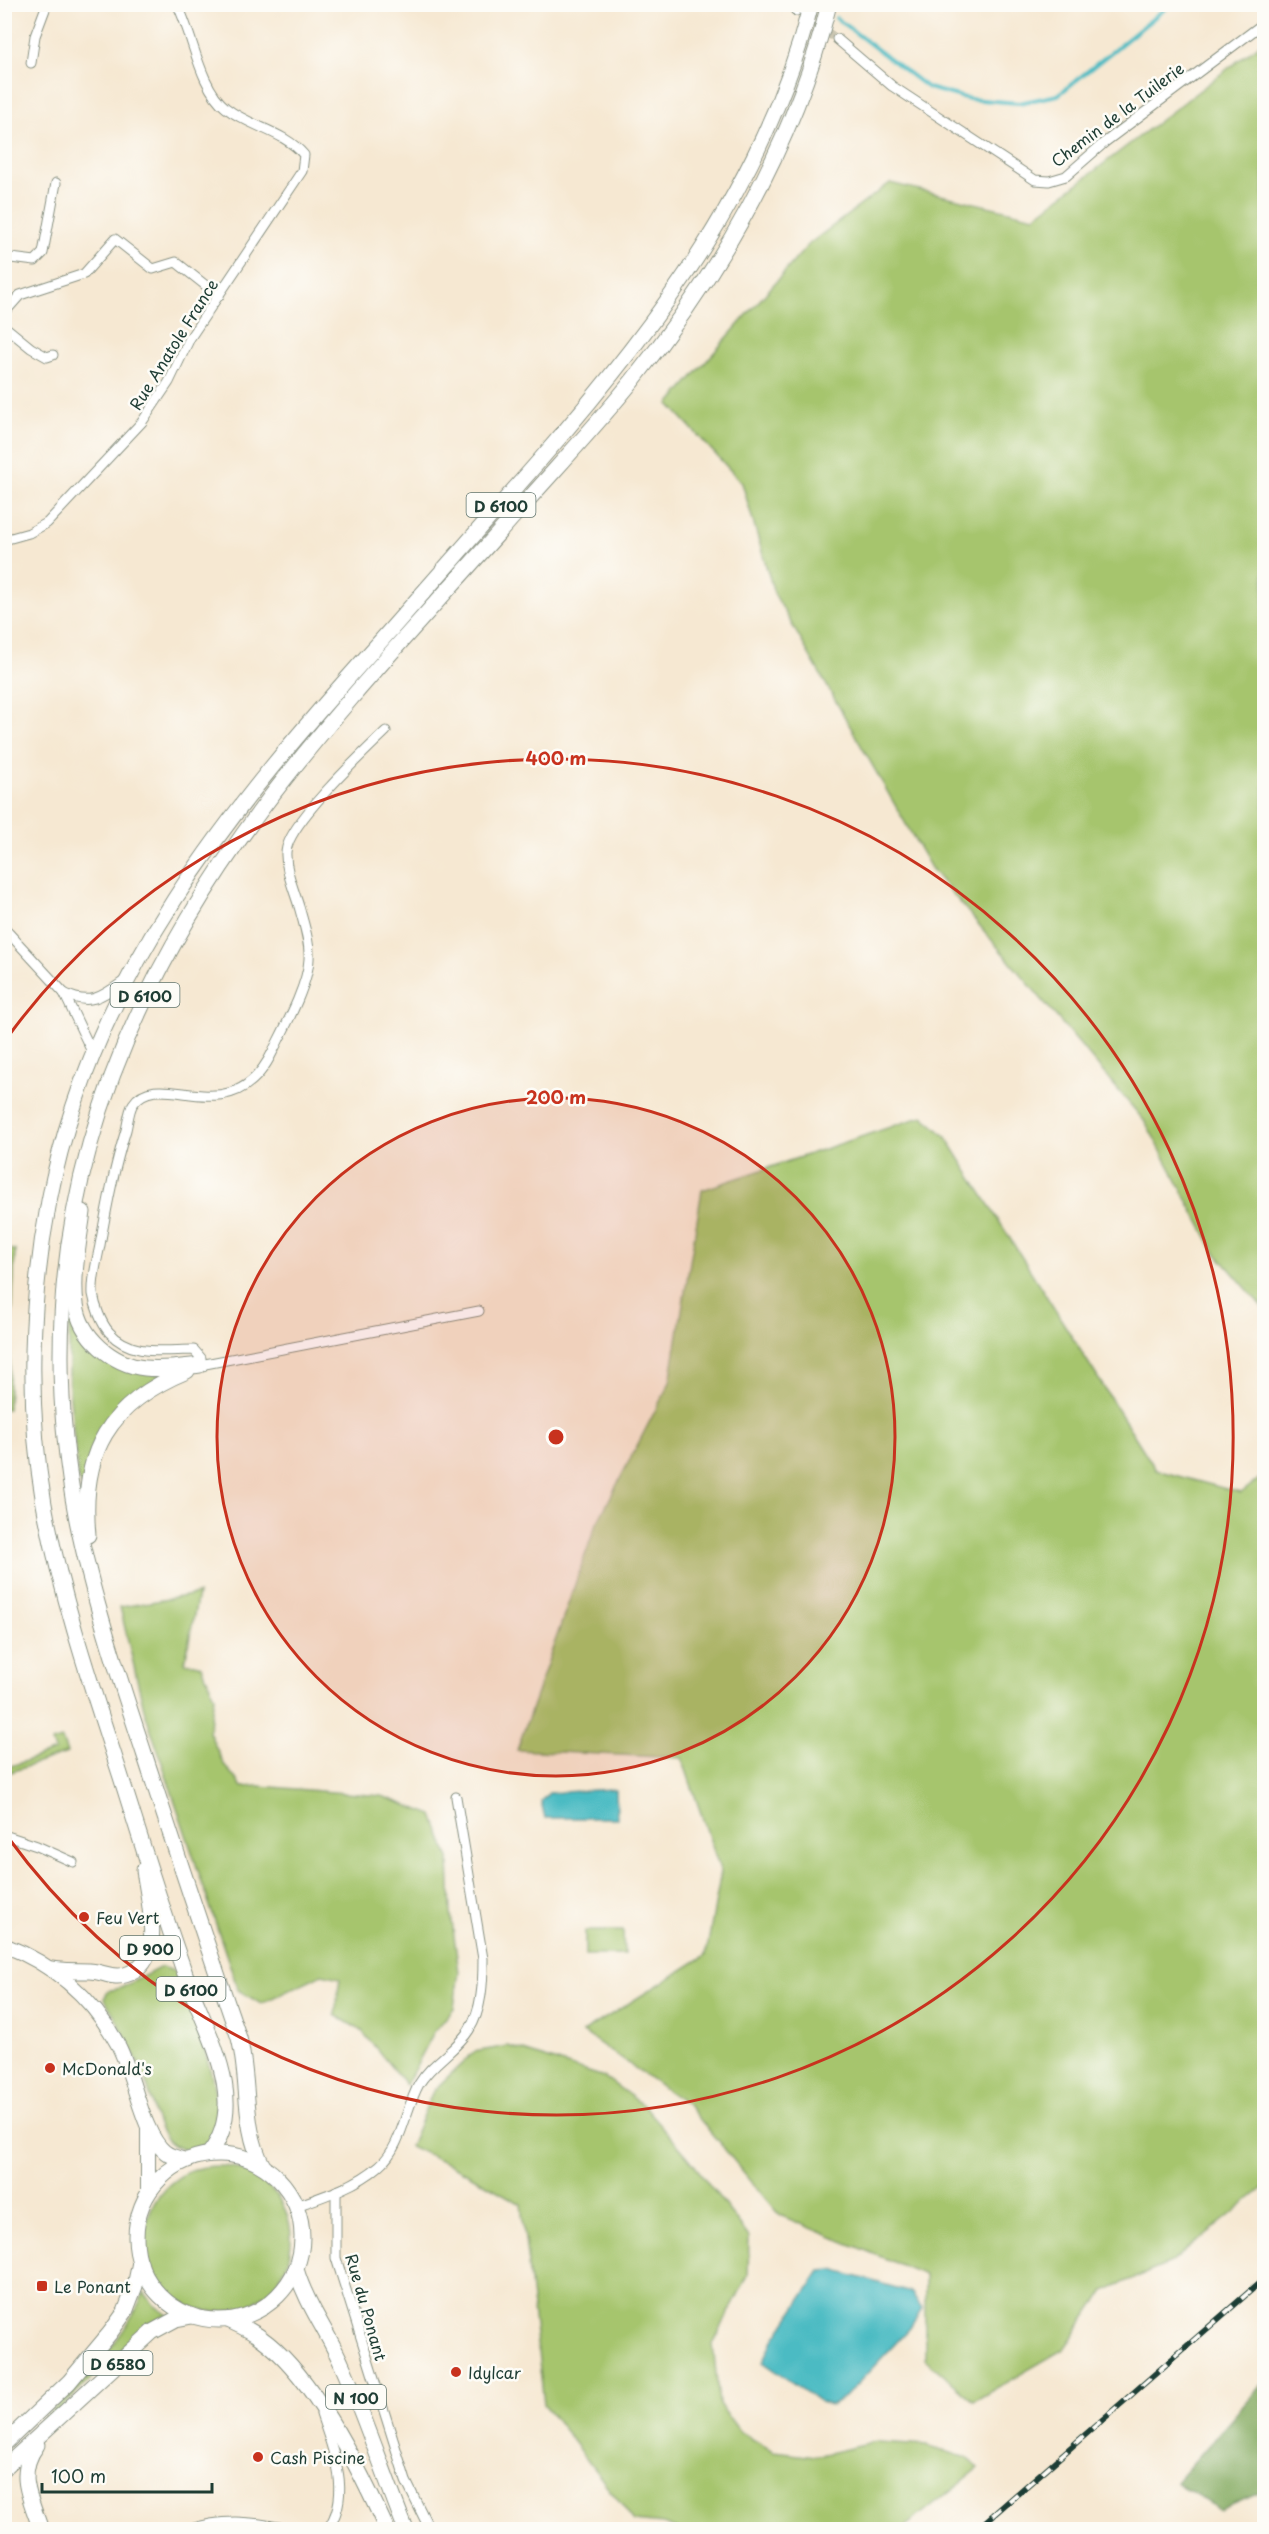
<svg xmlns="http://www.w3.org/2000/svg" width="1269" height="2534" viewBox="0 0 1269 2534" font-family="'Playpen Sans',sans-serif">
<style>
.green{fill:#a6c56d;stroke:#628150;stroke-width:1.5}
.forest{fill:#84aa60;stroke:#52744a;stroke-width:1.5}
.water{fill:#4cbbc3;stroke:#367c7c;stroke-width:1.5}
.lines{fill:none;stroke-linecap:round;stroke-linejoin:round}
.stream{stroke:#4cbbc3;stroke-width:4}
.street-tunnel{stroke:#cbc6b2;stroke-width:9;stroke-dasharray:9 4.5;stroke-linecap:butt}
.street-casing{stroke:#8a9283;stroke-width:11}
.secondary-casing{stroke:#8a9283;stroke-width:16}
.primary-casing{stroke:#8a9283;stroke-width:17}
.street{stroke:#fff;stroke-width:9}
.secondary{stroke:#fff;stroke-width:14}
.primary{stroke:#fff;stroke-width:15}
.rail-casing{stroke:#1f3d34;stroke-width:6}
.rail{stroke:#fdfcf7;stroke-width:4;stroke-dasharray:11;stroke-linecap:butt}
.ring{fill:none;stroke:#c8321e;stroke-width:3}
.poi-dot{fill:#c8321e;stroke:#fdfcf7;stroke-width:2}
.labels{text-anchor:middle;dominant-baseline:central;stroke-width:5;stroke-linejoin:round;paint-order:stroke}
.shield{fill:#fdfcf7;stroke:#62766e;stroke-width:1.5}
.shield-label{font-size:15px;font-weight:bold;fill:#1f3d34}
.street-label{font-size:16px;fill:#1f3d34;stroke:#fdfcf7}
.poi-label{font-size:16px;fill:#1f3d34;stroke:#fdfcf7;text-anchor:start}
.centre{fill:#c8321e;stroke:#fdfcf7;stroke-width:3}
.ring-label{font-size:18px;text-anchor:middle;font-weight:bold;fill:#c8321e;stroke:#fdfcf7;stroke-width:5;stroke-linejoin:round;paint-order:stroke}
</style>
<rect width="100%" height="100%" fill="#fdfcf7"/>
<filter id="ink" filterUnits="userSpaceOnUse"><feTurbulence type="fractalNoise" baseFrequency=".0167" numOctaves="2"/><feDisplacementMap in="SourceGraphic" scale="12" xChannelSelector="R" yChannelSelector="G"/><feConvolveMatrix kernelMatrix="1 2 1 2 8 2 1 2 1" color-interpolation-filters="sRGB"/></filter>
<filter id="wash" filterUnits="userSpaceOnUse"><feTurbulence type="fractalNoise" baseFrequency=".008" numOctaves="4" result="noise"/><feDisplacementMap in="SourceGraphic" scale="24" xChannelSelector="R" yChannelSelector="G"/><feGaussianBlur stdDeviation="1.35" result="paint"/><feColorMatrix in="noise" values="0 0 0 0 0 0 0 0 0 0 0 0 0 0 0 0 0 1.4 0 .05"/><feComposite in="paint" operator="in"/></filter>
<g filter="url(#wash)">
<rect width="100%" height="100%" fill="#f6e8d2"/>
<g class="green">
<polygon points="1264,41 1264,1309 1215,1252 1146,1123 931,868 774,593 742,483 669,404 809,244 890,183 1034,217"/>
<polygon points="923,1116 946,1137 1156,1470 1241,1493 1264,1475 1264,2188 1170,2263 1104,2291 1064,2349 974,2401 925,2359 925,2275 779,2215 688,2105 583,2032 706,1955 721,1872 682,1758 517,1750 595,1527 670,1382 702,1190"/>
<polygon points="5,1249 15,1250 8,1409 4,1409"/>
<polygon points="69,1309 92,1349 161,1375 119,1407 82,1487 78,1477 69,1388"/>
<polygon points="198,1594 185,1662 202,1666 214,1696 209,1732 223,1763 242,1787 259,1786 382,1796 433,1815 449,1859 451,1914 459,1972 454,2008 434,2032 406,2085 362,2031 335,2015 340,1978 322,1974 261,2004 238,1990 144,1709 120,1607"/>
<polygon points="62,1739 67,1753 5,1774 5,1768 55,1751 52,1742"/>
<polygon points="585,1931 623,1931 624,1955 585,1955"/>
<path d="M161 1967 175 1971C185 2000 252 2141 192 2149 184 2151 172 2146 167 2140 152 2123 153 2097 144 2076 133 2049 119 2024 105 1999L107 1991 121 1988Z"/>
<polygon points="508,2046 604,2077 643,2105 689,2158 749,2237 748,2275 713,2344 719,2404 740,2432 773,2451 816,2456 877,2442 927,2445 966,2458 979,2468 902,2529 679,2530 663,2524 634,2521 544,2404 521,2204 459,2169 410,2146 433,2091 474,2052"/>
<circle cx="218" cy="2239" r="73"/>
<path d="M144 2292 154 2305 168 2315 147 2324 36 2433 33 2429C74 2389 122 2346 144 2292Z"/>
</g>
<polygon class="forest" points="1264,2382 1264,2491 1220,2510 1176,2482"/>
<g class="water">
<polygon points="611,1789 616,1790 617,1818 545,1818 541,1801 549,1793"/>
<polygon points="833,2270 911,2292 922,2308 910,2328 845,2397 831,2405 820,2402 763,2362 772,2343 820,2271"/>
</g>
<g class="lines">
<polyline class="stream" points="836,18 928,88 969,99 1019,103 1058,95 1171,4"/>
</g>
</g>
<g filter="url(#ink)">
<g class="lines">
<polyline class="street-tunnel" points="803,16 837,39"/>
<g class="street-casing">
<g id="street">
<polyline points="791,4 796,11"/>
<polyline points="837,39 892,86 1035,180 1049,181 1066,176 1105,142 1264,23"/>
<polyline points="31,63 35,36 47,4"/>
<polyline points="4,260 11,258 35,261 43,253 56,183"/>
<polyline points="4,313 20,295 84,274 115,239 153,269 176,262 219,296"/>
<polyline points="4,326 31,348 47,357 53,355"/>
<path d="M4 540 29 533 47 523 142 422 169 382 190 338 302 171 304 155C284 131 250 127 226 108 199 87 193 34 177 4"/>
<path d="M386 731C364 752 288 823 286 852 285 871 295 892 300 910 304 925 310 942 309 959 308 985 285 1027 273 1051 232 1137 160 1064 133 1104 129 1110 128 1122 126 1130 114 1168 107 1206 100 1245 97 1261 92 1278 93 1294 95 1306 101 1323 109 1332 131 1357 164 1350 194 1350L201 1358 200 1365 479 1311"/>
<polyline points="4,928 64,993 93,1054"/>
<path d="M64 993C90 1007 103 996 124 981"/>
<polyline points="4,1835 37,1846 73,1862"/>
<polyline points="336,2191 336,2258 406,2481 430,2530"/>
<path d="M296 2206C325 2196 356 2186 379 2166 402 2147 405 2109 419 2084 432 2062 456 2051 469 2030 482 2010 483 1982 483 1959L456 1797"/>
<path d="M321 2414C333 2451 353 2494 327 2530"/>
<path d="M188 2530C224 2517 257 2522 294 2530"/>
</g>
</g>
<g class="secondary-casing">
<g id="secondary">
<path d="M4 1945C53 1964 92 1997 117 2043 133 2070 142 2134 165 2152 171 2157 179 2158 186 2160"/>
<polyline points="148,2129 148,2193"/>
</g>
</g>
<g class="primary-casing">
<g id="primary">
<path d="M83 1212C79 1242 72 1275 76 1304 80 1337 113 1365 145 1368 163 1370 182 1367 200 1365"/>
<path d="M88 1535C80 1452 109 1403 187 1371"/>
<path d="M51 1969C64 1971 76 1971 89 1971 102 1971 112 1979 125 1975 167 1963 148 1900 144 1870"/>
<circle cx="219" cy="2237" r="83"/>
<path d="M209 2154C250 2103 207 2033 188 1982 163 1914 142 1843 120 1774 91 1685 61 1596 44 1504 27 1406 30 1300 49 1201 92 976 230 809 379 643 433 582 487 521 540 460 658 325 766 181 811 4"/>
<path d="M263 2166C242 2128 250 2080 239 2038 206 1943 175 1848 144 1753 119 1677 93 1599 77 1520 25 1251 102 1023 263 807 341 703 433 608 519 510 557 467 597 425 633 380 721 270 795 142 829 4"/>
<path d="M296 2269C306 2304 328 2332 342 2365 366 2419 384 2475 406 2530"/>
<path d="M228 2320C239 2325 251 2330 261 2338 313 2375 361 2472 387 2530"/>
<polyline points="4,2444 69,2382 110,2333 125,2312 135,2286 140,2262"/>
<path d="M37 2445C15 2474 31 2499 41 2530"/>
<polyline points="4,2468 152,2332 176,2319 192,2316"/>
</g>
</g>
<use href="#street" class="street"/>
<use href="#secondary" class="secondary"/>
<use href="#primary" class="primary"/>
<g class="rail-casing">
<polyline id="rail" points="976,2530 1264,2279"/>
</g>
<use href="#rail" class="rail"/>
</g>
</g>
<circle cx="556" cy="1437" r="339" fill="#c8321e" fill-opacity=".12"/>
<g class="ring">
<circle cx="556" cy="1437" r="339"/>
<path d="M7 1038A678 678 0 1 1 7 1836"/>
</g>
<g class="poi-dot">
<circle cx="84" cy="1917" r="6"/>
<circle cx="50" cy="2068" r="6"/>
<rect x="36" y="2280" width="12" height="12" rx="3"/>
<circle cx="456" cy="2372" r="6"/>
<circle cx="258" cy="2457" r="6"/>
</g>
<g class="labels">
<g class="shield">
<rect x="466.5" y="493" width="69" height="24" rx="4.5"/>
<rect x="110.5" y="983" width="69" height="24" rx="4.5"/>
<rect x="120" y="1936" width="60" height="24" rx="4.5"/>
<rect x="156.5" y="1977" width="69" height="24" rx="4.5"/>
<rect x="83.5" y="2351" width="69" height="24" rx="4.5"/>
<rect x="326" y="2385" width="60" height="24" rx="4.5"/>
</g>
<g class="shield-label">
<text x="501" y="505">D 6100</text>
<text x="145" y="995">D 6100</text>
<text x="150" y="1948">D 900</text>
<text x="191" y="1989">D 6100</text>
<text x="118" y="2363">D 6580</text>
<text x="356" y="2397">N 100</text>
</g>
<g class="street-label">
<text transform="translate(1117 114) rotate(-37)">Chemin de la Tuilerie</text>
<text transform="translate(173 344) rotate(-58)">Rue Anatole France</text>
<text transform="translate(367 2307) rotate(74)">Rue du Ponant</text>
</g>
<g class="poi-label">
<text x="96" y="1917">Feu Vert</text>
<text x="62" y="2068">McDonald's</text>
<text x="54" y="2286">Le Ponant</text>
<text x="468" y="2372">Idylcar</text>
<text x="270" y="2457">Cash Piscine</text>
</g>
</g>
<circle cx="556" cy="1437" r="9" class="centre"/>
<g class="ring-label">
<text x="556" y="765">400 m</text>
<text x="556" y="1104">200 m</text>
</g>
<rect width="1269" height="2534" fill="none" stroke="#fdfcf7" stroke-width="24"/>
<path d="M42 2483v9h170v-9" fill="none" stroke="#1f3d34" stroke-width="3"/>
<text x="51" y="2483" font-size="18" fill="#1f3d34" stroke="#fdfcf7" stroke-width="4.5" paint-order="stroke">100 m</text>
</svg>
